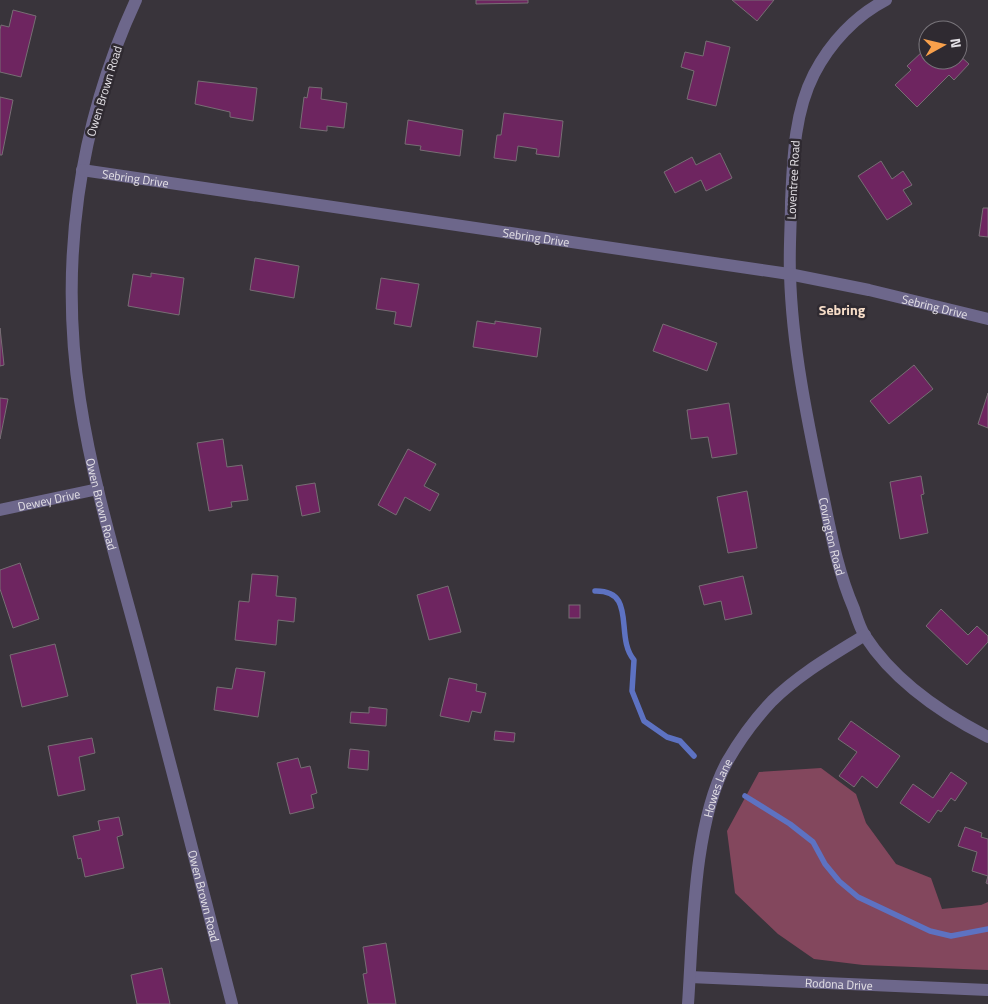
<svg xmlns="http://www.w3.org/2000/svg" width="988" height="1004" viewBox="0 0 988 1004" font-family="'Titillium Web',sans-serif">
<style>
.green{fill:#83475d}
.lines{fill:none;stroke-linecap:round;stroke-linejoin:round}
.stream{stroke:#5d72c2;stroke-width:5.5}
.building{fill:#6e2560;stroke:#776e74}
.minor{stroke:#6d678b;stroke-width:12}
.labels{text-anchor:middle;dominant-baseline:central;stroke-width:5;stroke-linejoin:round;paint-order:stroke}
.street-label{font-size:12px;fill:#e5e2e7;stroke:#2f2a31}
.neighbourhood-label{font-size:14px;font-weight:bold;fill:#f7ddc8;stroke:#2f2a31}
</style>
<rect width="100%" height="100%" fill="#39343b"/>
<polygon class="green" points="821,768 856,794 866,823 896,864 931,878 942,909 981,905 988,902 988,970 863,965 814,959 778,934 735,893 727,831 759,772"/>
<g class="lines">
<g class="stream">
<path d="M595 591C638 590 614 637 634 660L632 691 644 721 667 737 680 741 694 756"/>
<polyline points="745,796 790,824 813,842 825,864 839,881 858,897 930,931 951,936 988,929"/>
</g>
</g>
<g class="building">
<polygon points="476,0 528,0 528,3 476,4"/>
<polygon points="732,0 774,0 757,21"/>
<polygon points="13,10 36,16 21,77 0,72 0,30 1,25 9,27"/>
<polygon points="706,41 730,47 716,106 687,99 694,71 681,67 685,52 703,56"/>
<polygon points="924,50 928,54 928,60 934,60 937,63 941,60 958,60 958,54 969,64 954,80 949,75 917,107 895,85 911,70 907,66"/>
<polygon points="198,81 257,88 253,121 230,117 230,112 195,104"/>
<polygon points="309,87 322,88 321,99 347,103 344,128 327,126 327,131 300,128 304,97 307,98"/>
<polygon points="0,97 13,100 2,155 0,155"/>
<polygon points="504,113 563,121 559,157 536,154 537,149 518,146 516,161 494,158 497,135 501,135"/>
<polygon points="408,120 463,130 460,156 420,150 421,146 405,144"/>
<polygon points="720,153 732,178 706,191 701,180 675,193 664,172 692,157 696,165"/>
<polygon points="881,161 892,179 903,171 912,185 903,190 912,204 887,220 858,176"/>
<polygon points="983,208 988,208 988,237 979,236"/>
<polygon points="255,258 299,266 294,298 250,290"/>
<polygon points="151,273 184,278 179,315 128,306 133,274 151,277"/>
<polygon points="381,278 419,284 411,327 394,324 396,312 376,309"/>
<polygon points="477,321 495,324 495,321 541,328 537,357 473,347"/>
<polygon points="663,324 717,343 707,371 653,351"/>
<polygon points="0,328 4,365 0,366"/>
<polygon points="914,365 933,389 889,424 870,401"/>
<polygon points="988,393 988,428 978,424"/>
<polygon points="0,398 8,399 0,439"/>
<polygon points="729,403 737,454 712,458 708,437 691,439 687,410"/>
<polygon points="223,439 227,467 242,465 248,500 231,502 232,507 209,511 197,443"/>
<polygon points="408,449 436,464 424,486 439,494 430,511 405,497 396,515 378,505"/>
<polygon points="921,476 924,494 921,495 928,533 900,539 890,482"/>
<polygon points="315,483 320,512 302,516 296,486"/>
<polygon points="747,491 757,548 728,553 717,497"/>
<polygon points="20,563 39,619 13,628 0,589 0,570"/>
<polygon points="252,574 278,576 276,596 296,598 294,622 278,620 276,645 235,640 239,601 249,602"/>
<polygon points="743,576 752,614 725,620 721,601 704,605 699,586"/>
<polygon points="448,586 461,632 429,640 417,595"/>
<rect x="569" y="605" width="11" height="13"/>
<polygon points="941,609 968,635 977,626 988,636 988,642 967,665 926,626"/>
<polygon points="55,644 68,696 22,707 10,655"/>
<polygon points="236,668 265,672 258,717 214,710 217,687 232,689"/>
<polygon points="449,678 477,684 476,691 486,693 481,713 472,711 469,722 440,716"/>
<polygon points="369,707 387,709 386,726 350,723 351,712 369,713"/>
<polygon points="851,721 900,756 877,788 862,776 854,787 839,776 857,752 838,739"/>
<polygon points="495,731 515,733 514,742 494,740"/>
<polygon points="92,738 95,753 79,757 85,790 58,796 48,746"/>
<polygon points="350,749 369,751 368,770 348,768"/>
<polygon points="298,758 301,768 310,766 317,793 311,795 314,808 290,814 277,763"/>
<polygon points="951,772 967,783 955,801 951,798 941,812 938,810 929,823 900,803 913,784 933,798"/>
<polygon points="119,817 123,835 117,837 124,868 85,877 81,858 78,859 73,836 100,830 98,821"/>
<polygon points="965,827 982,833 981,837 988,839 988,884 986,883 988,876 972,871 977,852 958,846"/>
<polygon points="386,943 396,1004 368,1004 363,974 367,973 363,947"/>
<polygon points="162,968 170,1004 137,1004 131,975"/>
</g>
<g class="lines">
<g class="minor">
<path id="s1" d="M136 0C78 125 59 264 80 400 93 485 119 569 141 652 172 769 202 887 232 1004"/>
<path id="s2" d="M886 0C855 16 830 43 814 74 794 113 793 160 791 202 791 226 789 250 790 274 792 348 808 423 823 495 831 534 838 572 854 609 857 618 860 628 865 636 894 681 941 713 988 737"/>
<path id="s3" d="M82 170 789 274 869 290 988 319"/>
<path id="s4" d="M0 510 98 489"/>
<path id="s5" d="M690 977 988 990"/>
<path id="s6" d="M688 1004C693 933 693 824 727 762 739 741 755 719 772 701 799 674 833 655 865 635"/>
</g>
</g>
<g class="labels">
<g class="street-label">
<text transform="translate(104 91) rotate(-73)">Owen Brown Road</text>
<text stroke="none"><textPath href="#s3" startOffset="54">Sebring Drive</textPath></text>
<text transform="translate(793 180) rotate(-87)">Loventree Road</text>
<text stroke="none"><textPath href="#s3" startOffset="459">Sebring Drive</textPath></text>
<text stroke="none"><textPath href="#s3" startOffset="864">Sebring Drive</textPath></text>
<text stroke="none"><textPath href="#s4" startOffset="50">Dewey Drive</textPath></text>
<text stroke="none"><textPath href="#s1" startOffset="516">Owen Brown Road</textPath></text>
<text stroke="none"><textPath href="#s2" startOffset="574">Covington Road</textPath></text>
<text stroke="none"><textPath href="#s6" startOffset="219">Howes Lane</textPath></text>
<text stroke="none"><textPath href="#s1" startOffset="921">Owen Brown Road</textPath></text>
<text stroke="none"><textPath href="#s5" startOffset="149">Rodona Drive</textPath></text>
</g>
<g class="neighbourhood-label">
<text x="842" y="309">Sebring</text>
</g>
</g>
<g transform="translate(943 45) rotate(82)"><circle r="24" fill="#2f2a31" stroke="#78747a"/>
<path d="M0-4L9 19L0 12L-9 19Z" fill="#f8a04b"/>
<text y="-8" font-size="14" font-weight="bold" text-anchor="middle" fill="#e5e2e7">N</text>
</g>
</svg>
